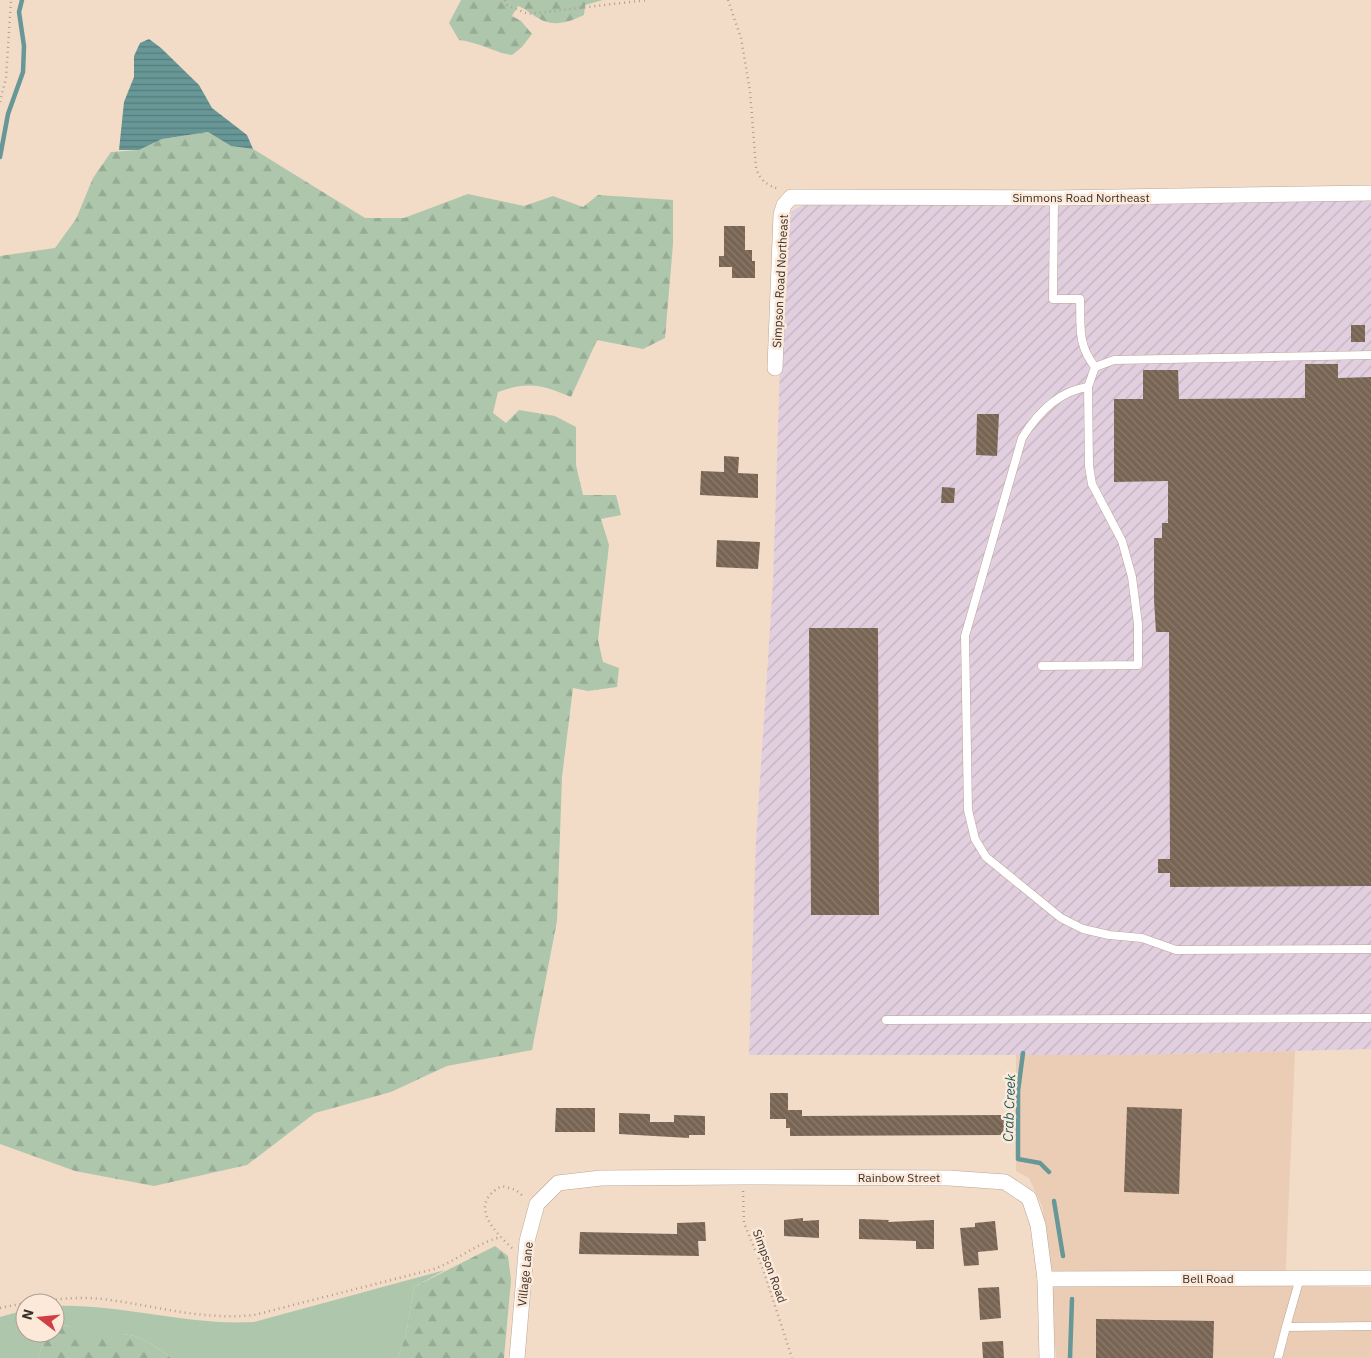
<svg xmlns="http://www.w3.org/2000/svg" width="1371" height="1358" viewBox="0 0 1371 1358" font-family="'IBM Plex Sans',sans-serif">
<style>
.built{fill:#eacdb4}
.industrial{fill:url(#industrial-furrows)}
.grass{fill:#aec7ac}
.forest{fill:url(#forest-firs)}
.water{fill:url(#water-rules)}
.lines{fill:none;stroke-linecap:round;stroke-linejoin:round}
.stream{stroke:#679797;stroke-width:4.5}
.building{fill:url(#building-back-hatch)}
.lane-casing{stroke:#bda794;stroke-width:9}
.street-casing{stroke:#bda794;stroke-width:16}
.path{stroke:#b09e8e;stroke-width:2.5;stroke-dasharray:1 4;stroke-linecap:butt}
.lane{stroke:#fff;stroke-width:8}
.street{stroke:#fff;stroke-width:15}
.labels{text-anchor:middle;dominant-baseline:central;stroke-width:5;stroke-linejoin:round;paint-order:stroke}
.street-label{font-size:12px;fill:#393028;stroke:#fce9d9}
.water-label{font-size:14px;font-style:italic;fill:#1c5f60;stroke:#fce9d9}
</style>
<defs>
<pattern id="industrial-furrows" width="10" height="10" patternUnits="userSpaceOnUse" patternTransform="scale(1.25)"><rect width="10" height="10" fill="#e1cfdf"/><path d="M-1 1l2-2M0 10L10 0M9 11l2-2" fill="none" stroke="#c2b2bf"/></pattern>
<pattern id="forest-firs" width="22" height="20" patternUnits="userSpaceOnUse" patternTransform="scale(1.25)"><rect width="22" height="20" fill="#aec7ac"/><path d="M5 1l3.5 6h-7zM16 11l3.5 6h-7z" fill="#96ab94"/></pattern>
<pattern id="water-rules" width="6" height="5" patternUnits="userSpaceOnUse" patternTransform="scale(1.25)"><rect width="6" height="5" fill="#679797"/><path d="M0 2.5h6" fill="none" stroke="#567c7b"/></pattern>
<pattern id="building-back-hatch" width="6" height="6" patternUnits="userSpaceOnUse" patternTransform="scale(1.25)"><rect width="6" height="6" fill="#786453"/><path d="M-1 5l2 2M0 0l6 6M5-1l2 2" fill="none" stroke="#8b7b6e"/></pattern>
</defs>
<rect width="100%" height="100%" fill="#f2dbc7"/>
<polygon class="built" points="1295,1051 1285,1286 1371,1287 1371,1358 1056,1358 1048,1244 1042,1206 1029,1178 1016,1171 1016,1054 1124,1055"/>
<polygon class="industrial" points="1371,200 1371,1049 1124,1055 749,1055 756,841 773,583 783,277 788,218 790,212 803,205"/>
<g class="grass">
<path d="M445 1270 414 1287 406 1334 398 1358H171C136 1332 130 1331 87 1338L67 1325 55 1327V1306C122 1304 187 1326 254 1322Z"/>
<polygon points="25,1310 25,1333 43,1333 43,1344 38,1358 0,1358 0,1317"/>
</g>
<g class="forest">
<path d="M461 0H603L585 5 584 15C569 22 554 28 538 18 531 14 526 9 518 6L512 16 521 21 532 34 522 47 512 55C493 52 478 42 459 40L449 23Z"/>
<path d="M208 132 231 146 253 149 365 218H404L468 194 524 206 553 196 583 207 598 195 673 200V244L665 338 643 349 597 340 571 397C543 385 528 381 498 392L493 413 506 423 519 410 555 416 576 427V465L583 495H616L621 515 601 519 609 545 598 640 603 662 619 668 617 687 588 691 573 688 562 777 557 921 532 1050 447 1066 391 1092 315 1113 247 1165 154 1186 75 1171 0 1144V256L55 248 76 219 93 178 111 152 139 150 162 139Z"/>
<polygon points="495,1246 508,1256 511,1280 504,1358 398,1358 406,1334 414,1287"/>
<path d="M67 1325 87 1337C130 1331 136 1332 171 1358H38L43 1344V1333H55V1327Z"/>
</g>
<polygon class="water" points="149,39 161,48 199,85 212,108 247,135 253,149 231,146 208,132 162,139 139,150 119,150 124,102 134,77 134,56 140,43"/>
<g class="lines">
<g class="stream">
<polyline points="0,157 8,114 23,72 24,46 19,12 22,0"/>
<polyline points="1023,1053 1018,1091 1018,1159 1040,1163 1049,1172"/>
<polyline points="1054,1201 1063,1256"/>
<polyline points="1070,1358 1072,1299"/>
</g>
</g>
<g class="building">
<polygon points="724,226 745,226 745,250 752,250 752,261 755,261 755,278 732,278 732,267 719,267 719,256 724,256"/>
<rect x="1351" y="325" width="14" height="17"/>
<polygon points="1305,364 1338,364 1338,378 1371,377 1371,886 1170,887 1170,873 1158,873 1158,859 1170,859 1169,632 1156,632 1154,600 1154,538 1162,538 1162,523 1168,523 1168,481 1114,482 1114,399 1143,399 1143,370 1178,370 1179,399 1305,398"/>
<polygon points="977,414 999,414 997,456 976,455"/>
<polygon points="724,456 739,457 738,473 758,474 758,498 700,495 701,471 724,472"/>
<polygon points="942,487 955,488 954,503 941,503"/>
<polygon points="717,540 760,542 758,569 716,567"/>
<polygon points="809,628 878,628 879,915 811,915"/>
<polygon points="770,1093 788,1093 788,1110 802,1110 802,1116 1004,1115 1004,1135 790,1136 790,1128 786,1128 786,1119 770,1119"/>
<polygon points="1127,1107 1182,1109 1179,1194 1124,1192"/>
<polygon points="556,1108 595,1108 595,1132 555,1132"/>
<polygon points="619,1113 650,1114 650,1122 674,1122 674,1115 705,1116 705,1135 689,1135 689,1138 619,1134"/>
<polygon points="803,1218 803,1221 819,1220 819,1238 784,1236 784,1220"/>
<polygon points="859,1219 889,1220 888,1222 934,1220 934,1249 916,1249 916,1241 859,1239"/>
<polygon points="995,1221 998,1250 978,1252 979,1265 964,1266 960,1228 975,1227 975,1223"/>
<polygon points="705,1222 706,1241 698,1241 699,1256 579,1254 580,1232 677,1234 677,1223"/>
<polygon points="999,1287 1001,1318 980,1320 978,1288"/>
<polygon points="1096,1319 1214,1321 1213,1358 1096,1358"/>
<polygon points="1003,1341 1004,1358 983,1358 982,1342"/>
</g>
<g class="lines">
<g class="lane-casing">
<g id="lane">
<path d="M1054 198 1053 299H1080C1081 327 1077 344 1095 367"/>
<path d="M1088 387C1058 391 1037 414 1022 438L965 636 968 810 975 839 986 857 1061 918 1083 929 1109 935 1142 938 1176 950 1371 949"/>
<polyline points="1042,666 1138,665 1138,624 1132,577 1122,541 1092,484 1089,466 1088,387 1095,367 1114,360 1371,355"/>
<polyline points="886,1020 1371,1018"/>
<polyline points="1300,1278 1286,1327 1371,1326"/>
<polyline points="1278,1358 1286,1327"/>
</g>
</g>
<g class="street-casing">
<g id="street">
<polyline points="775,368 781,215 784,205 791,197 1054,198 1371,193"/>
<polyline points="1045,1279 1371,1278"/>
<polyline points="517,1358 527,1241 537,1204 558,1183 601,1178 742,1177 949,1178 1005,1182 1029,1198 1038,1225 1045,1279 1047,1358"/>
</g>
</g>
<g class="path">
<polyline points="505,0 507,5 528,14 647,0"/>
<path d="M728 0 741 38 750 91 756 168C760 180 767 186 780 189"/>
<polyline points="0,102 6,78 11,0"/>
<polyline points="743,1191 744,1223 763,1269 792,1358"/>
<path d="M512 1248C494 1231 467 1204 502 1186L516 1190 524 1197"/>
<path d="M26 1303C51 1300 77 1296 102 1299 154 1305 202 1321 254 1315L434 1269C458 1260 477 1243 501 1237"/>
<polyline points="0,1308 25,1303"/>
</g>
<use href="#lane" class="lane"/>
<use href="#street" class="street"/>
</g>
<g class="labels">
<g class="street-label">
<text x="1081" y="197">Simmons Road Northeast</text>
<text transform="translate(780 281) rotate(-87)">Simpson Road Northeast</text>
<text x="899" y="1177">Rainbow Street</text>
<text transform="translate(770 1266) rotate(70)">Simpson Road</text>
<text transform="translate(525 1274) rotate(-84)">Village Lane</text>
<text x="1208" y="1278">Bell Road</text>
</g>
<g class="water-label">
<text transform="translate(1009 1108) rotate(-88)">Crab Creek</text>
</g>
</g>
<g transform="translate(40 1318) rotate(286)"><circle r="24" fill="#fce9d9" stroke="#ae9f92"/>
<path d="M0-4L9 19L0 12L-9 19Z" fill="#cf3f43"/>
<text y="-8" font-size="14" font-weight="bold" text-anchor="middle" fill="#393028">N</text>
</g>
</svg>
